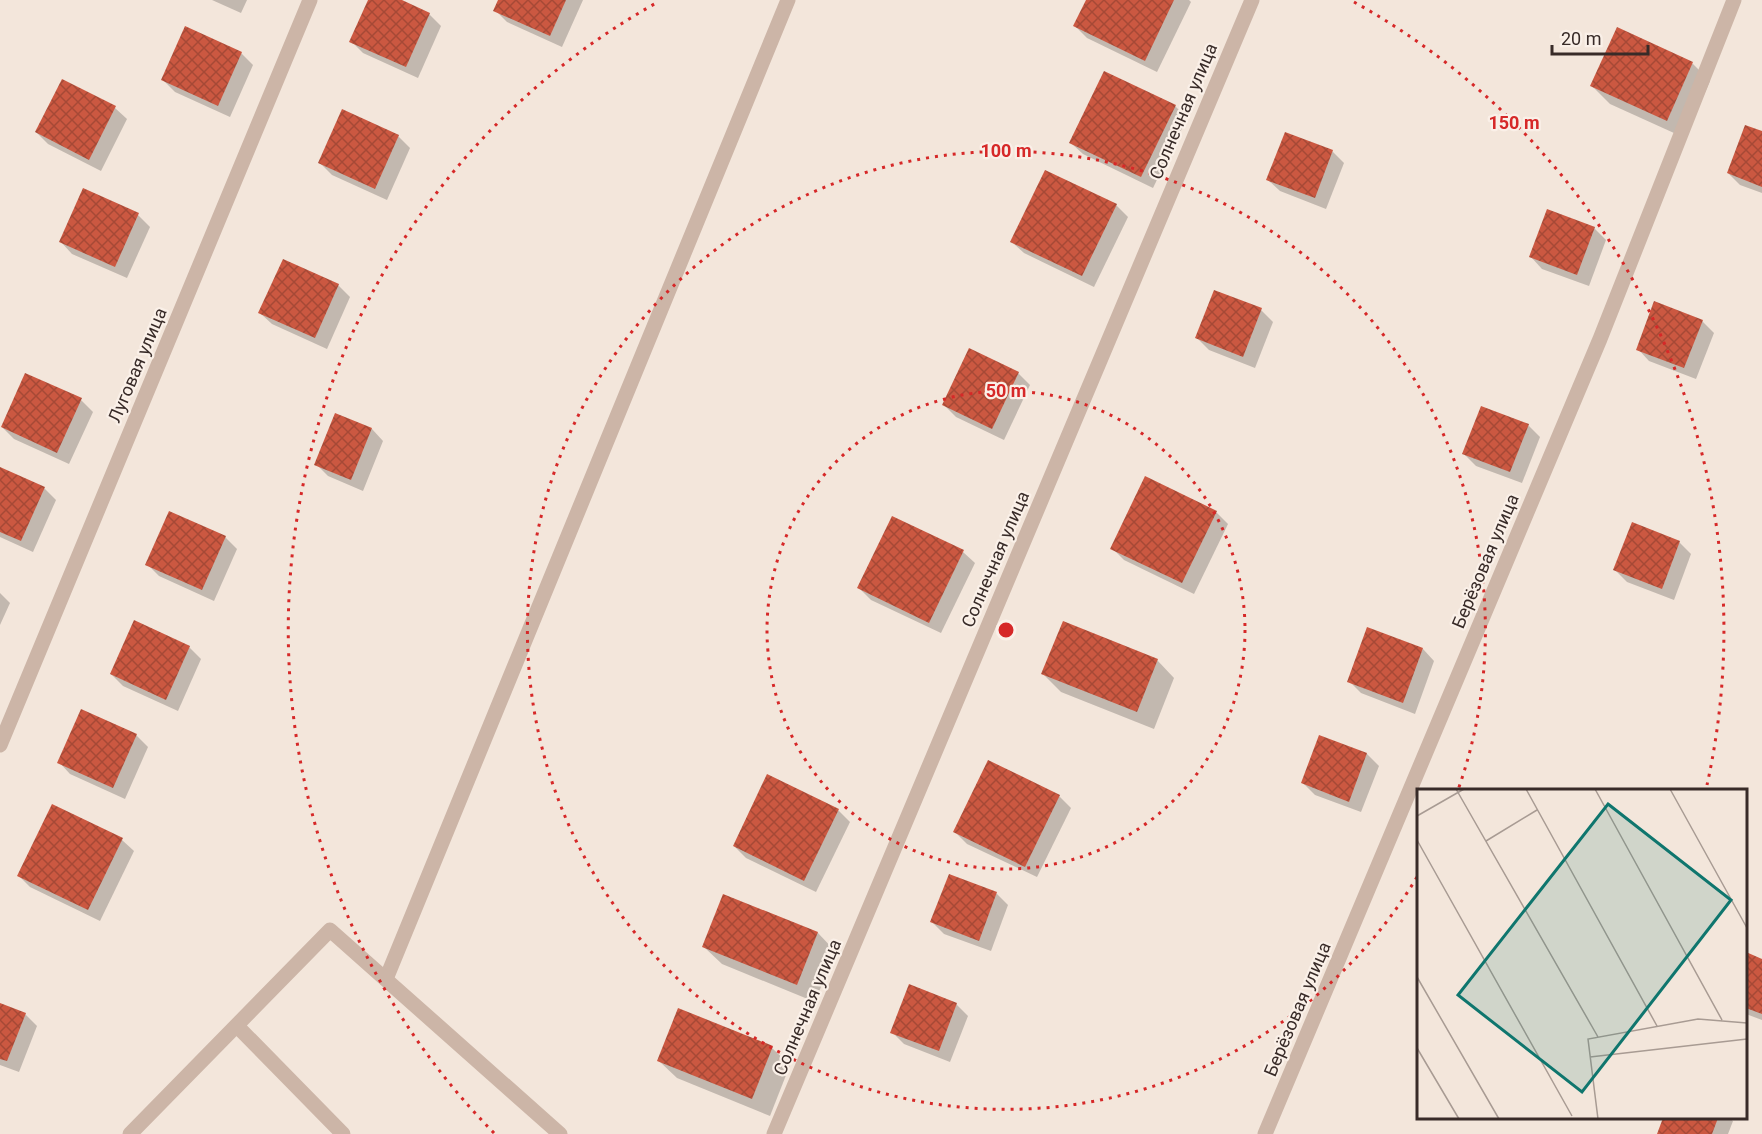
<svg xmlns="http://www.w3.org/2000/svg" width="1762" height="1134" viewBox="0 0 1762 1134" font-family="Roboto,sans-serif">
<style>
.shadow{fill:#0003}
.building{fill:url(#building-cross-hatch)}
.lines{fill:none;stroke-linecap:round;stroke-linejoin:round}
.lane{stroke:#ccb5a7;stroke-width:15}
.street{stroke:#ccb5a7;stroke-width:15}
.ring{fill:none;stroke:#d62828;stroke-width:3;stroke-dasharray:3 6}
.labels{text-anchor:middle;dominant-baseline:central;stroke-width:4.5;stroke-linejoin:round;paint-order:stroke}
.street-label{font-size:18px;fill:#382b28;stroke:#faf0e8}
.inset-road{fill:none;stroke:#a89b93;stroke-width:1.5}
.view{fill:#0f766e;fill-opacity:0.15;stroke:#0f766e;stroke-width:3}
.inset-edge{fill:none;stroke:#382b28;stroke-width:3}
.centre{fill:#d62828;stroke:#faf0e8;stroke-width:3}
.ring-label{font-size:18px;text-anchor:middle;font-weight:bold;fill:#d62828;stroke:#faf0e8;stroke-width:4.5;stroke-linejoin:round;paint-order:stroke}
</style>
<defs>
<pattern id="building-cross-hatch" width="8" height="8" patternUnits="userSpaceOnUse" patternTransform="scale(1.5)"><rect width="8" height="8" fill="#cb5841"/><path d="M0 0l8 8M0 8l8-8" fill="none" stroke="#a64936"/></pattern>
</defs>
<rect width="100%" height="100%" fill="#f3e6db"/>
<g class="shadow">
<polygon points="212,0 247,0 241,13"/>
<polygon points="369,0 398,0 429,14 441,26 418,78 363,53 351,41"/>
<polygon points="500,0 583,0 562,47 507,22 495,10"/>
<polygon points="1088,0 1189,0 1191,2 1157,72 1087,38 1075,26"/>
<polygon points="1618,29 1693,64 1710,81 1685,138 1610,104 1592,86"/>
<polygon points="241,53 253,65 230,117 175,92 163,80"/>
<polygon points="1175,106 1187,118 1153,188 1083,154 1071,143"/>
<polygon points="115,108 127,119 101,171 48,144 36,132"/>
<polygon points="1762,133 1762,193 1740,185 1728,173"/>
<polygon points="398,136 410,148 387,200 332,175 320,163"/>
<polygon points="1332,151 1344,163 1326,209 1280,191 1268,180"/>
<polygon points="84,190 138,215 150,227 127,278 72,254 61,242"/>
<polygon points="1116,205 1128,217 1094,287 1024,253 1012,242"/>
<polygon points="1594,228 1606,240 1589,286 1542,269 1531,257"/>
<polygon points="338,285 350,297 327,349 272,324 260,313"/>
<polygon points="1261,310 1273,322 1255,368 1209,350 1197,338"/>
<polygon points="1702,321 1714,333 1696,379 1649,361 1638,349"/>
<polygon points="1018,373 1030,385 1004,440 956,417 944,405"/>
<polygon points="81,400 93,412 69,464 14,439 2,427"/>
<polygon points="336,415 372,429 383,441 363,491 328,476 316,464"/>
<polygon points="1528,425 1540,437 1522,483 1476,466 1464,454"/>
<polygon points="0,469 45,489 56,500 33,552 0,537"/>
<polygon points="1216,512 1228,524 1194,594 1124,560 1112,548"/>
<polygon points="225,537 237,549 214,601 159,576 147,564"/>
<polygon points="1679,542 1691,554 1674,600 1627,582 1615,570"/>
<polygon points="963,552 975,563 941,633 871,600 859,588"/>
<polygon points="0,593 10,603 0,625"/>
<polygon points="189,647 201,659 178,711 123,686 111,674"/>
<polygon points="1423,649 1434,661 1415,714 1361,693 1349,681"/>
<polygon points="1157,660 1174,678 1154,729 1061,692 1043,674"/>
<polygon points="136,735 148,747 125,799 70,774 59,762"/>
<polygon points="1320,737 1367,754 1379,766 1361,812 1315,795 1303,783"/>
<polygon points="1059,796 1071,808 1037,877 967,844 955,832"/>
<polygon points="838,810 850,822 816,892 746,858 734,846"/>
<polygon points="122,840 134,851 100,921 30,887 19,876"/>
<polygon points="996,893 1008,905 991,951 944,934 932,922"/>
<polygon points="724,896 818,933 835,951 815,1002 722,964 704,947"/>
<polygon points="1746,954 1762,960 1762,1020 1746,1014"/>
<polygon points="0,1004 25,1014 37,1026 19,1072 0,1065"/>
<polygon points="956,1004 968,1016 950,1062 904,1044 892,1032"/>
<polygon points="772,1048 790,1065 770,1116 677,1078 659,1061"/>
<polygon points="1665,1118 1729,1118 1733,1121 1728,1134 1658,1134"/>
</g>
<g class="building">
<polygon points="368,0 402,0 430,13 406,67 349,42"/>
<polygon points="498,0 566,0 550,36 493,11"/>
<polygon points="1086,0 1174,0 1145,61 1073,26"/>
<polygon points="185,26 242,52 218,106 161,80"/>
<polygon points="1617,27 1693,62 1667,121 1590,86"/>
<polygon points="1104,71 1176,105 1141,177 1069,143"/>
<polygon points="62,79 116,106 89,160 35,132"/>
<polygon points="342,109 399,135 375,189 318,163"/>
<polygon points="1745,125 1762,131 1762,187 1727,173"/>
<polygon points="1285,132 1333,150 1315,198 1266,180"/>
<polygon points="1045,170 1117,204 1082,276 1010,242"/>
<polygon points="83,188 139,213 115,267 59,242"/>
<polygon points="1547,209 1595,227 1577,275 1529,257"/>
<polygon points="283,259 339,284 315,338 258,313"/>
<polygon points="1214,290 1262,308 1243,357 1195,338"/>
<polygon points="1654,301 1703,320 1684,368 1636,350"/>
<polygon points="969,348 1019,372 992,429 942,405"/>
<polygon points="25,373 82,398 57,453 1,427"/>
<polygon points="1481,406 1529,424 1510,472 1462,454"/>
<polygon points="335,413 372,428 351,480 314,465"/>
<polygon points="0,467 45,487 21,541 0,532"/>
<polygon points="1145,476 1217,511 1182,583 1110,549"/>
<polygon points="169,511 226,536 202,590 145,565"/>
<polygon points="892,516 964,550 929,623 857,588"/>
<polygon points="1632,522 1680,541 1662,589 1613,570"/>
<polygon points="134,620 190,646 166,700 110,674"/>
<polygon points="1063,621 1158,659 1137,712 1041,674"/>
<polygon points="1367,627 1423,648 1403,703 1347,682"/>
<polygon points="81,709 137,734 113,788 57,763"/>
<polygon points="1319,735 1367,753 1349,802 1301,783"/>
<polygon points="988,760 1060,795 1025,867 953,832"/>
<polygon points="767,774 839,809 804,881 733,846"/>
<polygon points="52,804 123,838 88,910 17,876"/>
<polygon points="949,874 997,892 979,941 930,922"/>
<polygon points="723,894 818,932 797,985 702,947"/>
<polygon points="1746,952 1762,959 1762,1014 1746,1008"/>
<polygon points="909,984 957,1003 939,1051 890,1033"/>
<polygon points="0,1003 26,1013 7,1061 0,1059"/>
<polygon points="678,1008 773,1046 752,1099 657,1061"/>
<polygon points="1663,1118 1718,1118 1712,1134 1657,1134"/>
</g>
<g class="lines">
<polyline class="lane" points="386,979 788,0"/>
<g class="street">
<polyline points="0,745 310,0"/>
<polyline points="237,1026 343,1134"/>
<polyline points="130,1134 330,930 560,1134"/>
<polyline points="774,1134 1252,0"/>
<polyline points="1265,1134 1600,339 1734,0"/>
</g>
</g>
<g class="ring">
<circle cx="1006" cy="630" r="239"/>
<path d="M1417 877A479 479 0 1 1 1458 790"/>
<path d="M494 1133A718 718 0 0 1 658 2M1354 2A718 718 0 0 1 1707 785"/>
</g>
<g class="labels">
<g class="street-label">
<text transform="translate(1183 111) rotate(-67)">Солнечная улица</text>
<text transform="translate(137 365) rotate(-67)">Луговая улица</text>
<text transform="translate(995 559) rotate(-67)">Солнечная улица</text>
<text transform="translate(1485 561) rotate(-67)">Берёзовая улица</text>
<text transform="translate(807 1007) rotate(-67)">Солнечная улица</text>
<text transform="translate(1297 1009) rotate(-67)">Берёзовая улица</text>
</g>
</g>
<g transform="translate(1417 789)">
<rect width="330" height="330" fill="#f3e6db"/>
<path class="inset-road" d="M39 0 181 248M109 0 240 237M178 0 305 231M253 0 330 139M0 27 47 0M0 51 155 327M69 52 120 21M0 188 82 330M0 259 42 330M173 268 330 250M181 330 171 250 281 230 330 234"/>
<path class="view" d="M191 15 314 111 165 303 41 206Z"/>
<rect width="330" height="330" class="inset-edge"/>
</g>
<circle cx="1006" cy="630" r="9" class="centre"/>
<g class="ring-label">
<text x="1514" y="129">150 m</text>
<text x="1006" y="157">100 m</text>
<text x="1006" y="397">50 m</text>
</g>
<path d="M1552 45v9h96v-9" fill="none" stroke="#382b28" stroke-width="3"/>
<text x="1561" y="45" font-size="18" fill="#382b28" stroke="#faf0e8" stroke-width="4.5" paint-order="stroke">20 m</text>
</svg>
